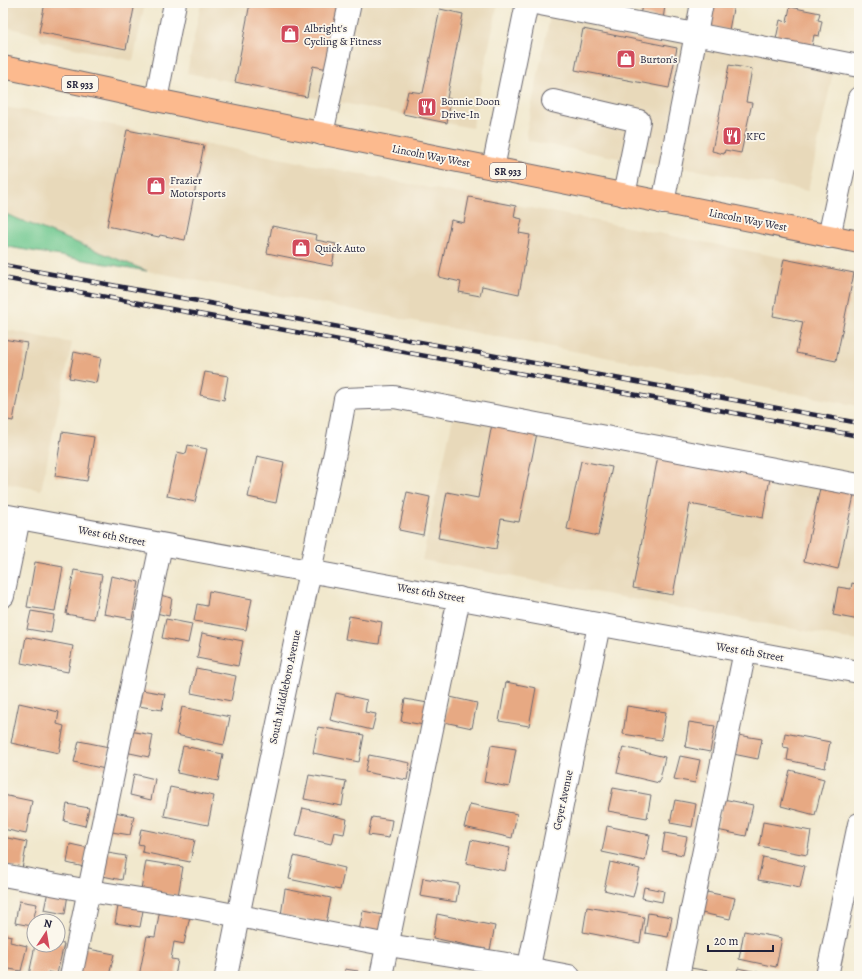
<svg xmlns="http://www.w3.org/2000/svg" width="862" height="979" viewBox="0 0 862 979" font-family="Alegreya,serif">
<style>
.built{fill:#e8d9ba}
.green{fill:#6ec88f;stroke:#487565}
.building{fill:#e7a983}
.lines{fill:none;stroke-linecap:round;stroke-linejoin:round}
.minor-casing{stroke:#6a676e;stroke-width:24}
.major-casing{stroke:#6a676e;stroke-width:24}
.minor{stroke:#fff;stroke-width:22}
.major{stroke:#fcba8e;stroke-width:22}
.rail-casing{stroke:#22223b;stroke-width:4.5}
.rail{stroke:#fbf7ec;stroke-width:3;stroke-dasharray:9;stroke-linecap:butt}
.labels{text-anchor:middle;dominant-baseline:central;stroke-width:3.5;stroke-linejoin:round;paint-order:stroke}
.shield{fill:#fbf7ec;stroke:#636270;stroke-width:1}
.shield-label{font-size:10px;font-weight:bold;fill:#22223b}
.poi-label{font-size:11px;fill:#22223b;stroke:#fbf7ec;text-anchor:start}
.street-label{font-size:11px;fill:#22223b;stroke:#fbf7ec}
</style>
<rect width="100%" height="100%" fill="#fbf7ec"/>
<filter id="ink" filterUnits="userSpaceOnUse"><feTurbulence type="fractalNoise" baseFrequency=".025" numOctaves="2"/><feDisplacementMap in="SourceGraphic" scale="8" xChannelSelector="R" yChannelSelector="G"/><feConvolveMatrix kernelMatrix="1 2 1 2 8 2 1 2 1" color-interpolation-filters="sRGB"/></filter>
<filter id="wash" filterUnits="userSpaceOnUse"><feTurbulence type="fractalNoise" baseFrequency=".012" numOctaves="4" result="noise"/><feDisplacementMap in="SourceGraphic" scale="16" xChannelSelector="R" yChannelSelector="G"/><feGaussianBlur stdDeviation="0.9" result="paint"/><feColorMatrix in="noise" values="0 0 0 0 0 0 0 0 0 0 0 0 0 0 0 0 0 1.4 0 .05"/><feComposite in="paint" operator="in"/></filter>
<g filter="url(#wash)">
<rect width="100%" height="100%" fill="#f1e8cd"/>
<g class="built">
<polygon points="3,3 145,3 133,61 42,41 38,35 3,26"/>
<polygon points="201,3 498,3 472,128 187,73"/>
<polygon points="551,12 688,38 661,166 529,141 526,133"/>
<polygon points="700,40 834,67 808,191 675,166"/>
<polygon points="3,107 82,119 859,273 859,406 621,360 147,271 3,213"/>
<polygon points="3,329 72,343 41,490 3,483"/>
<polygon points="454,413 859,490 859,641 422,560"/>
</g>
<polygon class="green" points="3,213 147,271 3,246"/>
<g id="blocks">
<g class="building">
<polygon points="45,3 135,3 126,49 39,32"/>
<polygon points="250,3 341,3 328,69 313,66 307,97 235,82"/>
<polygon points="643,3 665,6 663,19 640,14"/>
<polygon points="708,3 734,4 729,30 703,25"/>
<polygon points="790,7 820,13 818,20 822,21 819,36 814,35 812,46 776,39 780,20 787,22"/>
<polygon points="440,9 463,14 447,98 451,99 447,123 403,114 408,91 423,93"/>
<polygon points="583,29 677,48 669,88 575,70"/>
<polygon points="729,65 752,69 746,102 752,103 741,153 725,150 724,154 712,151"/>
<polygon points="127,130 204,145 185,240 160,235 159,237 107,226"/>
<polygon points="469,197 516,206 514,217 522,219 519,233 530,235 519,294 482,286 480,296 459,292 461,282 439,277 451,220 464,223"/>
<polygon points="272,226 317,235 316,240 336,244 332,266 267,253"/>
<polygon points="784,259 854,273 836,361 796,353 803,322 773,316"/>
<polygon points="3,339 27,343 13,421 3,419"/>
<polygon points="74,352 101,358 96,383 69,378"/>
<polygon points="205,372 228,376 224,400 200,395"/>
<polygon points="492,424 537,433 519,522 501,519 496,549 438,538 447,492 478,498"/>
<polygon points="62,432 94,437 87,481 55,476"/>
<polygon points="188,445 207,449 195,502 167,496 177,452 186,454"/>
<polygon points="257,456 284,462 276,503 248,497"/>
<polygon points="658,456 770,478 763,518 690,504 673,595 633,588"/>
<polygon points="581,461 612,467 598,536 567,529"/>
<polygon points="821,484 855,491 838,569 804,561"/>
<polygon points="407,492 430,497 423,535 399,530"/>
<polygon points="35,562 63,567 55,611 27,607"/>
<polygon points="74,570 102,575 94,619 66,614"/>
<polygon points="111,576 139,582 132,619 104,614"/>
<polygon points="852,583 859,585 859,620 833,615 838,587 851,589"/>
<polygon points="209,591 252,599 246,630 194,621 197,604 207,606"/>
<polygon points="160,595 172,598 169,616 156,613"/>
<polygon points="31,611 54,615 51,633 27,629"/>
<polygon points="349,616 382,622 379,644 345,639"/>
<polygon points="166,619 192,624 188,643 162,638"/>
<polygon points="202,633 243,641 238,666 197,658"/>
<polygon points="26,637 73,646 68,672 21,663"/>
<polygon points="196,668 236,676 231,701 191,693"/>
<polygon points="506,682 536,688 529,726 499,721"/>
<polygon points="142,690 165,694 162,710 139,706"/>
<polygon points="336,693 367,700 365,712 376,714 372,730 330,720"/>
<polygon points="450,697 477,703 472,728 444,722"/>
<polygon points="405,699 428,703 424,725 401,721"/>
<polygon points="19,703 59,712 57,724 64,726 59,753 11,743"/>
<polygon points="627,706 666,712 661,740 623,734"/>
<polygon points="182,707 230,717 224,745 176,735"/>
<polygon points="689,722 715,726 710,752 685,747"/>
<polygon points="318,727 364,735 359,762 313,753"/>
<polygon points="129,731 153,735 149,757 125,752"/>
<polygon points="785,733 830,742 825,768 787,760 789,748 783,747"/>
<polygon points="732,734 762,739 758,759 728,753"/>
<polygon points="79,741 109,747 105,769 74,762"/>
<polygon points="491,745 516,749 509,787 484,782"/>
<polygon points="183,746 223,754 218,781 177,773"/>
<polygon points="623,747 665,757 659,783 617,773"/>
<polygon points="369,755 410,763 407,780 365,772"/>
<polygon points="680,756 700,760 695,783 674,779"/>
<polygon points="790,770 824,779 815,815 781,806"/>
<polygon points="134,774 155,779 151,800 130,795"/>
<polygon points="309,775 346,781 342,806 304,799"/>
<polygon points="170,787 214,796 208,825 164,816"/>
<polygon points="613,788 651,795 647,818 608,811"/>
<polygon points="3,795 32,801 26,834 3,829"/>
<polygon points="723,799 753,805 746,836 717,830"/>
<polygon points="675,800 696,804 692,827 670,823"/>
<polygon points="67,804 89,808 85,826 64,821"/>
<polygon points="470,804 517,814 512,838 464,827"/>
<polygon points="303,808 347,819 344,834 334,832 331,844 296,836"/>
<polygon points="110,811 134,816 130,835 106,831"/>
<polygon points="372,817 392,820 389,838 368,835"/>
<polygon points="763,822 811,831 807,855 759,846"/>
<polygon points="607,826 650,835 645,861 602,852"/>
<polygon points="141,829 195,840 190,862 142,852 143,845 138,844"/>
<polygon points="665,833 687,837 683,855 662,851"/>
<polygon points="3,837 27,842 22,869 3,865"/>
<polygon points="471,840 510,848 505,871 466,863"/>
<polygon points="70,844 88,848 84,867 67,863"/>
<polygon points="102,852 126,856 122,880 98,875"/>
<polygon points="294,856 345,868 340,890 289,879"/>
<polygon points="763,857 805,866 800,888 758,880"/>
<polygon points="146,861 183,867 178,896 141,890"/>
<polygon points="610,862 640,869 633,897 604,890"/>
<polygon points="423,878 459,884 456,902 420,896"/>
<polygon points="644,887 664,891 662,902 642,898"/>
<polygon points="285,889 331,898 326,923 281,915"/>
<polygon points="48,891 68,894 65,914 44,910"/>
<polygon points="702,891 735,898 730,919 697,912"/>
<polygon points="19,901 37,904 32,926 15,923"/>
<polygon points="119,901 144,905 140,927 115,923"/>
<polygon points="587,907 644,917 640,943 583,932"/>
<polygon points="160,909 190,916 184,944 174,942 171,959 178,960 175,976 139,976 147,936 155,937"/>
<polygon points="363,911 383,915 379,935 359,931"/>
<polygon points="648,913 672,917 668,937 645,933"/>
<polygon points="437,914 495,926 490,950 433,938"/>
<polygon points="744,931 782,938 776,967 739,959"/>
<polygon points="3,934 11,936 10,942 27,946 21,971 3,968"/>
<polygon points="58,943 64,944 57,974 48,972 47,976 29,975 35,945 58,945"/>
<polygon points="84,948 114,954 109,976 78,976"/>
<polygon points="691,968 714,972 713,976 689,976"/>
<polygon points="738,968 770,975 770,976 736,976"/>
<polygon points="345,969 358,971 358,976 344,976"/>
</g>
</g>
</g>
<g filter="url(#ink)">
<use href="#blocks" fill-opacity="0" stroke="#6a676e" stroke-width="1"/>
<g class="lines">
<g class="minor-casing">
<g id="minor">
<polyline points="535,3 859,66"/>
<polyline points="156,100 175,3"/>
<polyline points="553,101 639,121 624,195"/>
<polyline points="322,134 350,3"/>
<polyline points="493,168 527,3"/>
<polyline points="663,203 702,3"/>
<polyline points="829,237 859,98"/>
<polyline points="3,515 859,672"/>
<polyline points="3,596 19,518"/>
<polyline points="3,875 89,891 198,908 388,945 501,963 569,976"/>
<polyline points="71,976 161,545"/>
<polyline points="226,976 257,823 337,443 345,399 394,397 859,485"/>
<polyline points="381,976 459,598"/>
<polyline points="527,976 599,625"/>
<polyline points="678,976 745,651"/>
<polyline points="827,976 859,824"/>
</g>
</g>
<g class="major-casing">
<polyline id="major" points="3,67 156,100 859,242"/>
</g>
<use href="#minor" class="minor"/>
<use href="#major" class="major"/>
<g class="rail-casing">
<g id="rail">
<polyline points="3,265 859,423"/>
<polyline points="3,278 859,436"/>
</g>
</g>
<use href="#rail" class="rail"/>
</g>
</g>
<defs>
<g id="shop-square" transform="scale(1)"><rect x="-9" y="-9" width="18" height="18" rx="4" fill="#d1495b" stroke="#fbf7ec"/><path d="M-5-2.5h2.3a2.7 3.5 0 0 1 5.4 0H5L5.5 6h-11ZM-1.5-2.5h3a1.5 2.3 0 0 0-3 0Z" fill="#fff"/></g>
<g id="restaurant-square" transform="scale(1)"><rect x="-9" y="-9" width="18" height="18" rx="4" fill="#d1495b" stroke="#fbf7ec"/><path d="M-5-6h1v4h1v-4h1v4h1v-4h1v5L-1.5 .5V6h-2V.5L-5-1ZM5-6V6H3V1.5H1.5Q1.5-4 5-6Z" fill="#fff"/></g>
</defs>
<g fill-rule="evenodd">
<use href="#shop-square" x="290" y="34"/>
<use href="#shop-square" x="626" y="59"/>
<use href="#restaurant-square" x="427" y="107"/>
<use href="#restaurant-square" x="732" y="136"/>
<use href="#shop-square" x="156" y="186"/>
<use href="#shop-square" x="301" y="248"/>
</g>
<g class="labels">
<g class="shield">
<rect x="62" y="76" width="36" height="16" rx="3"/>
<rect x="490" y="163" width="36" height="16" rx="3"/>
</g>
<g class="shield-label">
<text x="80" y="84">SR 933</text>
<text x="508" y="171">SR 933</text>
</g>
<g class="poi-label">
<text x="304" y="28">Albright's<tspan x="304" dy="13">Cycling &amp; Fitness</tspan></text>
<text x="640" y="59">Burton's</text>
<text x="441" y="101">Bonnie Doon<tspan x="441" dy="13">Drive-In</tspan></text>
<text x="746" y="136">KFC</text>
<text x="170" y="180">Frazier<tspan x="170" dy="13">Motorsports</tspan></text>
<text x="315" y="248">Quick Auto</text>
</g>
<g class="street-label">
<text transform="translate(431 156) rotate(11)">Lincoln Way West</text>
<text transform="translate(748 220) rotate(11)">Lincoln Way West</text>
<text transform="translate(112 536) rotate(11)">West 6th Street</text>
<text transform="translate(431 593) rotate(10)">West 6th Street</text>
<text transform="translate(750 652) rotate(10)">West 6th Street</text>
<text transform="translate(285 687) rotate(-78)">South Middleboro Avenue</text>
<text transform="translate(563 800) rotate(-78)">Geyer Avenue</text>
</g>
</g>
<rect width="862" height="979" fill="none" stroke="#fbf7ec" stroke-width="16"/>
<g transform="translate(46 933) rotate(12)"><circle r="19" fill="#fbf7ec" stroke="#a4a2a5"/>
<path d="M0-3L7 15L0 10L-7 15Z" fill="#d1495b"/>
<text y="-6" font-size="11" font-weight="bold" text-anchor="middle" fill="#22223b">N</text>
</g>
<path d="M708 945v6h65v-6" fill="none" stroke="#22223b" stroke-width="2"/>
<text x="714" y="945" font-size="12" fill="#22223b" stroke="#fbf7ec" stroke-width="3" paint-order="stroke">20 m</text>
</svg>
